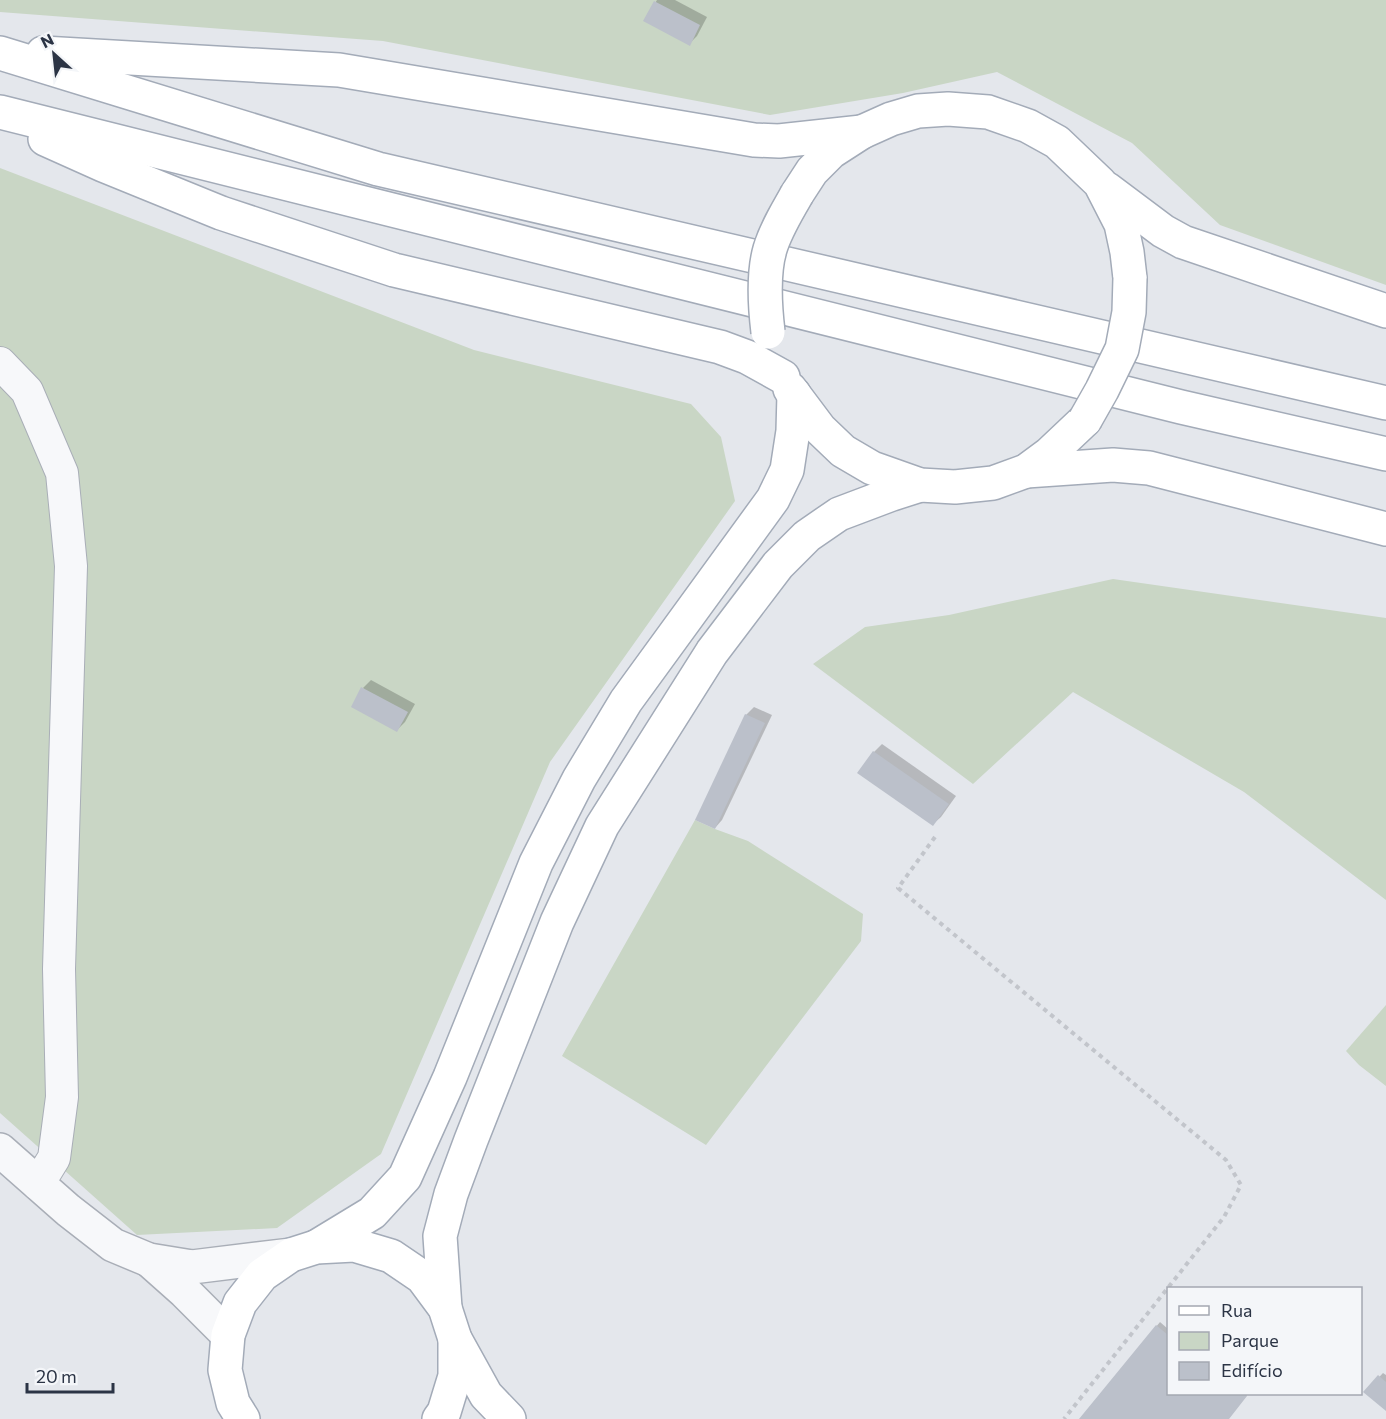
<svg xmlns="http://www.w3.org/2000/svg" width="1386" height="1419" viewBox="0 0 1386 1419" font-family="Commissioner,sans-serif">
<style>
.green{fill:#c9d6c5}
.shadow{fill:#0003}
.building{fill:#bbc0ca}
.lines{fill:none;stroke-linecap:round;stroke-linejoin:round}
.minor-casing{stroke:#a9aeb7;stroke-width:34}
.tertiary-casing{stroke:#a9aeb7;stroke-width:36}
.primary-casing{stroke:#a3abb8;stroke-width:36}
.path{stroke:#c2c5cb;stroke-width:4;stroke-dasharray:4.5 4.5;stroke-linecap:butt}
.minor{stroke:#f7f8fa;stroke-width:32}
.tertiary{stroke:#f7f8fa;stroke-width:33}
.primary{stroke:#fff;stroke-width:33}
.primary-bridge-casing{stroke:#a3abb8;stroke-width:36;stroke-linecap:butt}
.primary-bridge{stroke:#fff;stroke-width:33}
</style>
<rect width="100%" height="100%" fill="#e4e7ec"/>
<g class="green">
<polygon points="0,0 1386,0 1386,285 1220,225 1132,143 997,72 903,93 770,115 383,41 0,12"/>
<polygon points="0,168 474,350 691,404 721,437 735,501 550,762 381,1154 277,1228 137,1235 0,1113"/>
<polygon points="1113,579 1386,618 1386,900 1244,792 1073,692 973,784 813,664 865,627 949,615"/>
<polygon points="695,820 715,829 748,841 863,914 861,941 706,1145 562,1056"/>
<polygon points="1386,1005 1386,1086 1359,1065 1346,1051"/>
</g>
<g class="shadow">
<polygon points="657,0 675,0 707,17 697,36 689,44 645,20"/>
<polygon points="371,680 415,704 405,722 397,730 363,688"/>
<polygon points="754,707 772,715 722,820 715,828 746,715"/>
<polygon points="882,744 956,796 941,817 933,824 859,772 874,752"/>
<polygon points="1160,1322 1168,1329 1168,1394 1248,1394 1227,1419 1081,1419"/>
<polygon points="1383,1373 1386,1375 1386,1409 1365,1392"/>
</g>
<g class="building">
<polygon points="654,1 700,25 690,46 643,21"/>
<polygon points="361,687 408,712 397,732 351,707"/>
<polygon points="745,714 765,723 715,829 695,820"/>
<polygon points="873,751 949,804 933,826 857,773"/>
<polygon points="1156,1325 1168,1335 1168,1394 1243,1394 1247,1396 1229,1419 1079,1419"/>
<polygon points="1378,1375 1386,1382 1386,1411 1363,1392"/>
</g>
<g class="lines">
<g class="minor-casing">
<polyline id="minor" points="0,363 27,391 62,473 71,566 59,969 62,1097 54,1158 38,1184"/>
</g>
<g class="tertiary-casing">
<g id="tertiary">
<polyline points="0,1150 68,1210 113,1245 149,1260 192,1267 291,1255"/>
<polyline points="149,1260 185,1292 228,1335"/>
</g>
</g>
<g class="primary-casing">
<g id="primary">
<polyline points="0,53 378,169 1386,403"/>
<polyline points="43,53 339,70 754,140 779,141 862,132"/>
<polyline points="0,112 1181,407 1386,454"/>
<polyline points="45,139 103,165 221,213 394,270 720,347 747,357 783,377"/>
<polyline points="1107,189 1163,231 1183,242 1386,311"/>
<polyline points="797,194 812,171 831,152 862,132 891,119 918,111 948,109 988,112 1028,126 1057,142 1100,183 1121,224 1127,252 1130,278"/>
<polyline points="790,389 820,429 843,451 872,468 920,485 955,487 993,483 1026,471 1049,454 1085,420"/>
<polyline points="1026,471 1113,465 1149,468 1386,529"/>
<polyline points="316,1247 372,1213 405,1177 450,1077 536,863 579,779 626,701 773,499 787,470 793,431 794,394"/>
<polyline points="445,1308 440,1236 451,1194 471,1140 557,922 602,826 712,652 778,565 807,536 839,514 892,494 920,485"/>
<polyline points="243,1419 233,1403 225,1370 228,1335 240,1303 262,1275 291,1255 316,1247 354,1245 391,1256 422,1277 445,1308 455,1339 486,1395 509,1419"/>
<polyline points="439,1419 444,1412 455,1376 455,1339"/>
</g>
</g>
<polyline class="path" points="935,837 898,888 1226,1160 1241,1185 1224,1217 1064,1419"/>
<use href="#minor" class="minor"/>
<use href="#tertiary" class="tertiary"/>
<use href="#primary" class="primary"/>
<g class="primary-bridge-casing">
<g id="primary-bridge">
<path d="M768 332C765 307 763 273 770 249 776 229 787 212 797 194"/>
<polyline points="1085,420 1102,390 1122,349 1129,312 1130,278"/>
</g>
</g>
<use href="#primary-bridge" class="primary-bridge"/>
</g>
<rect x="1167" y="1287" width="195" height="108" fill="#f4f6f9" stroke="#a4a8b1" stroke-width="1.5"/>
<rect x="1179" y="1306" width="30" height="9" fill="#ffffff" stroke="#a4a8b1" stroke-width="1.5"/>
<text x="1221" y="1317" font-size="18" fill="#2b3445">Rua</text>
<rect x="1179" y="1332" width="30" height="18" fill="#c9d6c5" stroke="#a4a8b1" stroke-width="1.5"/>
<text x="1221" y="1347" font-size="18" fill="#2b3445">Parque</text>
<rect x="1179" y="1362" width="30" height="18" fill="#bbc0ca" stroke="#a4a8b1" stroke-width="1.5"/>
<text x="1221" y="1377" font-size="18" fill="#2b3445">Edifício</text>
<g transform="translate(54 54) rotate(333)" stroke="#f4f6f9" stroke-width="4.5" paint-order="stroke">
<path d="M0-4.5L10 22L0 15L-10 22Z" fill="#2b3445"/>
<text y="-9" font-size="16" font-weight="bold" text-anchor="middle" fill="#2b3445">N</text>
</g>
<path d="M27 1383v9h86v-9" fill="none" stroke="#2b3445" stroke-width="3"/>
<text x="36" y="1383" font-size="18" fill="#2b3445" stroke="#f4f6f9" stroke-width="4.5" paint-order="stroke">20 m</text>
</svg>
